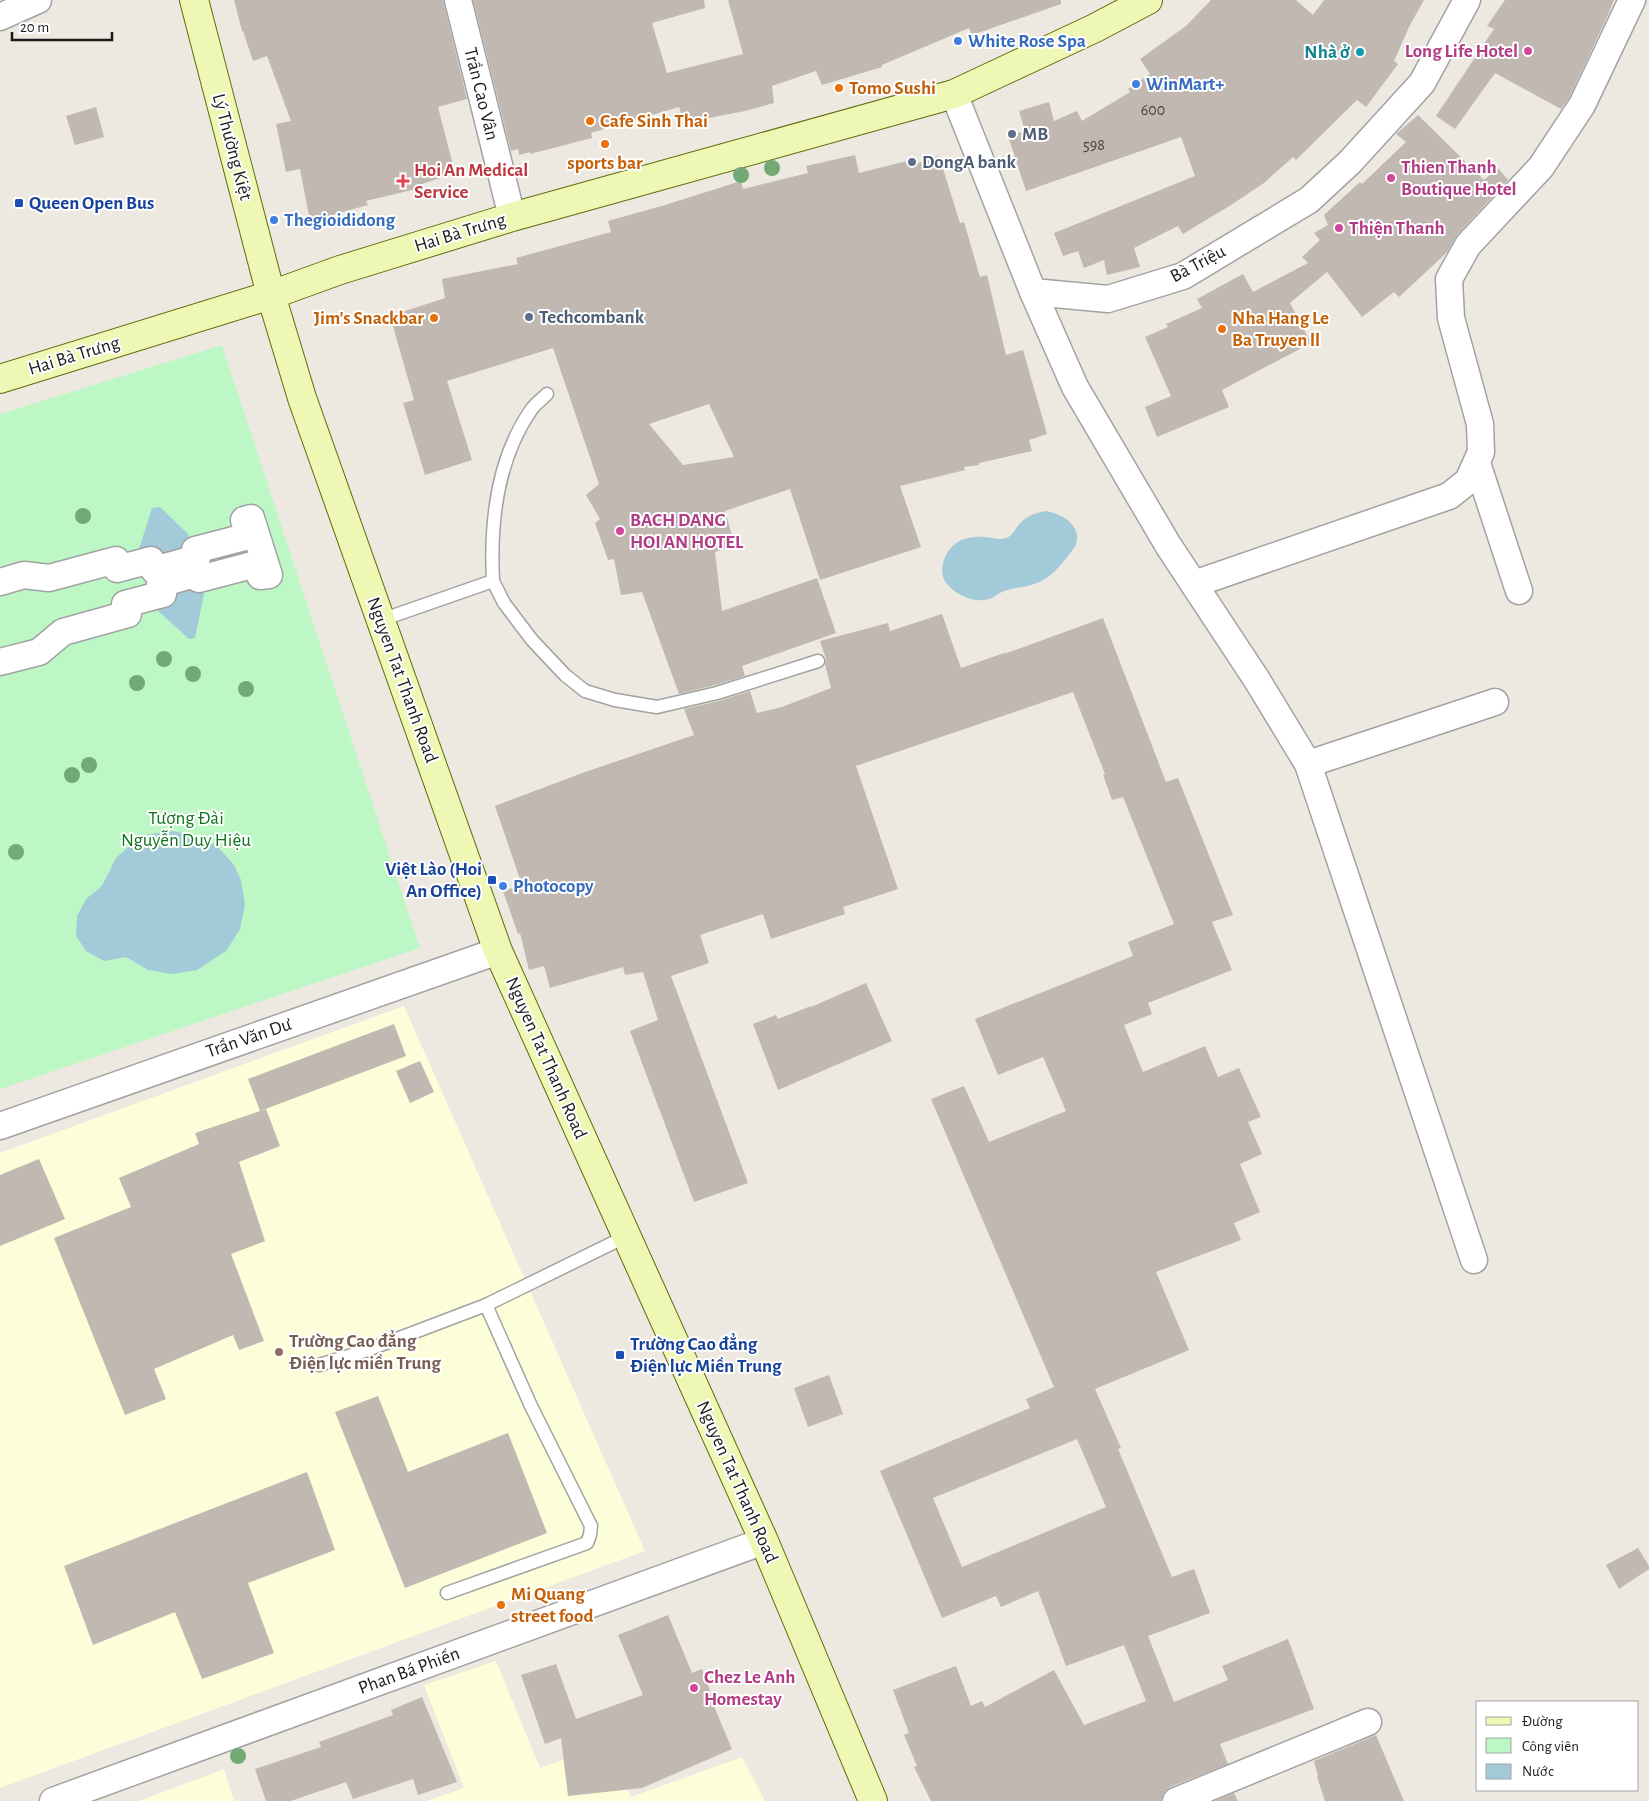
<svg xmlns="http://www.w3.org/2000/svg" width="1649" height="1801" viewBox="0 0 1649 1801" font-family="'Alegreya Sans',sans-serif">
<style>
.education{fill:#fbfed9}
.park{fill:#bef7c6}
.water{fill:#a2cad9}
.building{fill:#c1b8b1;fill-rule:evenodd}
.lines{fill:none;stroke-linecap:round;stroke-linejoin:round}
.lane-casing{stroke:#a2a2a2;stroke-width:15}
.street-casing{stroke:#a2a2a2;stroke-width:29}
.secondary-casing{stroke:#5c6c08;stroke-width:30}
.lane{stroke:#fff;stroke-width:12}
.street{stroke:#fff;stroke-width:26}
.secondary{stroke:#eff7b5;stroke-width:28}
.tree{fill:#73a975}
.shop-dot{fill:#3f7fe0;stroke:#fff;stroke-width:2}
.hotel-dot{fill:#d1479c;stroke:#fff;stroke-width:2}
.culture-dot{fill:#0f9aa8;stroke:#fff;stroke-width:2}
.food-dot{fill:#e8710a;stroke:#fff;stroke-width:2}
.service-dot{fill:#5c6f8a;stroke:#fff;stroke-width:2}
.health-dot{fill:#e0444e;stroke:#fff;stroke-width:2}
.transit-dot{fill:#1a4fb4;stroke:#fff;stroke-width:2}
.education-dot{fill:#8d6e63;stroke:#fff;stroke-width:2}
.labels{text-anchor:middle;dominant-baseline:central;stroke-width:4;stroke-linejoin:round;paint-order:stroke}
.number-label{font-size:16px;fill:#444240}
.shop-label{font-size:19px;font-weight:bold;fill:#366cbe;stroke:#fff;text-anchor:start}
.hotel-label{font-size:19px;font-weight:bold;fill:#b23c85;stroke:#fff;text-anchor:start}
.culture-label{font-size:19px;font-weight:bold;fill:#0d838f;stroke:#fff;text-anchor:end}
.food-label{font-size:19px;font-weight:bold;fill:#c56008;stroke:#fff;text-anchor:start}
.street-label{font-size:19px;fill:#1b1b1b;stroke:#fff}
.service-label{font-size:19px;font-weight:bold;fill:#4e5e75;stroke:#fff;text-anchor:start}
.health-label{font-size:19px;font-weight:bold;fill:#be3a42;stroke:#fff;text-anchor:start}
.transit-label{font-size:19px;font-weight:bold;fill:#164399;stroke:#fff;text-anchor:start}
.park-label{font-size:19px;fill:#0f741d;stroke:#fff}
.education-label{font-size:19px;font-weight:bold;fill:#785e54;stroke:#fff;text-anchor:start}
</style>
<rect width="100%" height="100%" fill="#ede9e1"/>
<g class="education">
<polygon points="404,1006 645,1551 0,1788 0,1153"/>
<polygon points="496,1661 540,1768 608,1743 631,1797 742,1757 765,1801 427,1801 464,1788 424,1685"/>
<polygon points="224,1769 234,1801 139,1801"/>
</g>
<polygon class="park" points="222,345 420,948 0,1089 0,414"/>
<g class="water">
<polygon points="160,507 188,534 191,544 181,547 193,590 200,587 204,594 195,638 189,639 156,609 159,555 139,549 152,508"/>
<path d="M1046 511C1059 514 1070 518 1076 531 1079 539 1076 546 1071 552 1061 565 1051 579 1034 584 1020 589 1008 587 995 596 980 606 958 597 947 584 937 573 944 552 955 544 962 538 975 536 984 537 993 537 1001 542 1010 536 1012 534 1015 530 1017 527 1026 516 1032 514 1046 511Z"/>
<polygon points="171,831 195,835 217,846 234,865 241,880 245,905 240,929 226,951 197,970 172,974 148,970 126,957 104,961 86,951 76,936 77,916 86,899 102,886 116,858 134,842 146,835"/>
</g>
<g class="building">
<polygon points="234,0 443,0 467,99 438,107 455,173 419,185 420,188 366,201 368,205 310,221 300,169 286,172 276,124 291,121 267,56 253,61 243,31 242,31"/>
<polygon points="473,0 704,0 705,8 652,23 667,73 743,54 728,0 1061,0 1061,4 972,35 969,28 882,65 882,67 822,85 816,71 772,86 774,103 745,111 684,123 679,107 591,133 592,138 530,154 530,152 519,155 518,149 511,151"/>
<polygon points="1211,0 1296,0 1313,15 1324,0 1424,0 1410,25 1394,61 1398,64 1366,107 1357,100 1296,160 1293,157 1264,183 1231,205 1183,234 1178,226 1134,248 1140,267 1107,275 1104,260 1084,268 1078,251 1063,256 1054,233 1195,176 1181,137 1026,191 1008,136 1025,131 1019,111 1049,102 1054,121 1077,111 1082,121 1130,92 1128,89 1150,74 1140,59 1186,26"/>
<polygon points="1505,0 1614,0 1607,17 1569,98 1561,109 1495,73 1455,129 1436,116 1494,29 1487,26"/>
<polygon points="96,107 104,137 75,145 66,116"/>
<polygon points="1418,115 1484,180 1498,168 1508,180 1457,235 1447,252 1440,259 1399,297 1394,292 1362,317 1327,272 1290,303 1311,343 1222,390 1229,407 1157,437 1145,407 1171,396 1145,337 1168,327 1166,324 1202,308 1197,299 1243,274 1253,292 1308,263 1302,257 1320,240 1314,233 1328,225 1324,215 1360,182 1362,184 1406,142 1396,134"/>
<path d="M855 155 859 173 911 160 912 165 939 156 960 223 964 222 980 277 987 275 1006 355 1023 350 1047 434 1029 440 1032 451 979 463V465L964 467 965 470 900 486 921 547 820 580 790 489 725 511 735 546 715 552 722 611 817 578 836 633 742 666 745 676 715 685 679 694 642 592 621 595 614 559 608 560 595 523 600 519 586 495 599 484 553 348 447 381 472 460 425 475 403 403 414 400 390 316 445 298 442 279 518 264 516 258 611 232 608 221 665 205 741 181 743 189 808 173 806 166ZM709 404 734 457 683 465 649 424Z"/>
<path d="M942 614 961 668 1007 652 1004 654 1103 618 1166 782 1178 778 1233 915 1212 922 1232 970 1148 1003 1152 1014 1124 1025 1143 1072 1205 1046 1218 1077 1239 1068 1261 1117 1248 1122 1262 1154 1240 1164 1260 1212 1234 1223 1241 1240 1156 1272 1189 1350 1095 1389 1121 1448 1118 1449 1172 1577 1194 1569 1210 1613 1148 1636 1174 1702 1228 1680 1222 1666 1288 1639 1314 1709 1220 1744 1228 1764 1170 1787 1164 1792 1161 1801H931L914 1767 917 1766 904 1735 909 1733 893 1690 956 1666 971 1706 982 1701 985 1707 1054 1670 1084 1725 1146 1701 1124 1645 1066 1666 1038 1591 1001 1607 996 1596 942 1618 880 1471 1030 1408 1026 1399 1054 1387 931 1099 964 1086 989 1142 1066 1111 1043 1057 998 1075 975 1019 1133 956 1128 942 1174 924 1123 797 1112 800 1103 775 1105 774 1073 692 856 766 898 889 843 907 845 914 771 939 763 914 700 935 709 963 671 976 748 1183 694 1202 630 1031 658 1020 643 972 625 975 623 967 550 988 544 966 529 970 520 933 518 934 503 891 522 885 495 806 585 772 694 735 684 709 719 701 750 691 757 713 782 707 831 688 825 664 826 659 820 641 888 623 890 631ZM1077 1439 1106 1507 962 1567 933 1498Z"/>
<polygon points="866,983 892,1041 778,1090 753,1024 776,1015 778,1019 811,1006 811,1007"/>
<polygon points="394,1024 406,1056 260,1111 248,1079"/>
<polygon points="420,1061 434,1092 410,1103 396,1071"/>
<polygon points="266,1109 280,1146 239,1162 265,1241 231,1254 264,1341 239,1350 233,1335 154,1369 166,1399 125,1415 54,1238 131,1207 119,1178 199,1144 195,1133"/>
<polygon points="39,1159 65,1219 0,1246 0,1175"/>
<polygon points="829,1375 843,1414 808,1427 794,1388"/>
<polygon points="378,1396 408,1472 508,1433 547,1533 405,1588 335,1412"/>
<polygon points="307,1472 335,1550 248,1583 274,1653 202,1679 175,1612 93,1645 64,1566"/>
<polygon points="1638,1548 1649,1566 1649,1569 1619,1589 1606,1565"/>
<polygon points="668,1615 692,1673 702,1669 712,1696 710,1697 732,1749 642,1788 568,1796 561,1738 545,1744 521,1675 556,1664 576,1719 643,1695 618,1635"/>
<polygon points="422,1697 457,1782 418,1795 413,1779 353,1799 346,1782 291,1801 266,1801 255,1769 321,1747 319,1742 393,1715 391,1710"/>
<polygon points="1376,1735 1404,1801 1325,1801 1317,1777 1318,1776 1314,1761"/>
<polygon points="1234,1793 1238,1801 1215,1801"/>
</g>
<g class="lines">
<g class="lane-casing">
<g id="lane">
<path d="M493 581C490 523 497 459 531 410 535 404 542 399 547 394"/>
<polyline points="381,620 493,581 504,603 532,640 565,675 585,691 615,700 657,707 717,693 818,661"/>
<polyline points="319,1365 365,1351 486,1305"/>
<polyline points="447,1593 587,1543 590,1535 591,1526 531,1406 486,1305 627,1236"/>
</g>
</g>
<g class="street-casing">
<g id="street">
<polyline points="458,0 512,217"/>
<polyline points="0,17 38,0"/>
<polyline points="954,94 1033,292 1108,299 1183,276 1309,200 1350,162 1422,83 1467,0"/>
<polyline points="1033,292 1075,387 1168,545 1257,680 1308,764 1474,1260"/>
<polyline points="1477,463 1519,591"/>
<polyline points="0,582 24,575 49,578 116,560 117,569 151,560 154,570 197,558 195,550 249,536 244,520 251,518 269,575 260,576 256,564 199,579 198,573 160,584 163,594 125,604 128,614 63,632 39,652 0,662"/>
<polyline points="1194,584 1449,496 1468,481 1481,452 1480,424 1451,318 1449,279 1468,245 1541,167 1582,105 1632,0"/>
<polyline points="1308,764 1495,702"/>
<polyline points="0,1126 498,951"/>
<polyline points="53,1801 764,1541"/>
<polyline points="1176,1801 1368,1722"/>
</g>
</g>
<g class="secondary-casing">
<g id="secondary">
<polyline points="194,0 271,295 302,398 498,951 764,1541 873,1801"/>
<polyline points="0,379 271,295 340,270 512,217 954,94 1095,28 1148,0"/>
</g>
</g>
<use href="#lane" class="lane"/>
<use href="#street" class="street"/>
<use href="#secondary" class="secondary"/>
</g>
<g class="tree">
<circle cx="772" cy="168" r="8"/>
<circle cx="741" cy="175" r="8"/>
<circle cx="83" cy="516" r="8"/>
<circle cx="164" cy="659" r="8"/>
<circle cx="193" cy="674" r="8"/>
<circle cx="137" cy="683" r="8"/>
<circle cx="246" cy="689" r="8"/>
<circle cx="89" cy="765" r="8"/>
<circle cx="72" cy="775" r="8"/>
<circle cx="16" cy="852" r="8"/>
<circle cx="238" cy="1756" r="8"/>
</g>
<g class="shop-dot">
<circle cx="958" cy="41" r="5"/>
<circle cx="1136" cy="84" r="5"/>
<circle cx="274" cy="220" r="5"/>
<circle cx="503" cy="886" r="5"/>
</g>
<g class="hotel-dot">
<circle cx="1528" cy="51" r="5"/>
<circle cx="1391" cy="178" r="5"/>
<circle cx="1339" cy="228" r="5"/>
<circle cx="620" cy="531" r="5"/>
<circle cx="694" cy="1688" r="5"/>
</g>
<circle class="culture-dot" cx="1360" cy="52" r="5"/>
<g class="food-dot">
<circle cx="839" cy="88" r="5"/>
<circle cx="590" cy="121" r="5"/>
<circle cx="605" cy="144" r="5"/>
<circle cx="434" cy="318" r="5"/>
<circle cx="1222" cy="329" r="5"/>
<circle cx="501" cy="1605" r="5"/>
</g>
<g class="service-dot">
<circle cx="1012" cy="134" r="5"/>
<circle cx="912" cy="162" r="5"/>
<circle cx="529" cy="317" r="5"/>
</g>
<path class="health-dot" d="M400.5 173.5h5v5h5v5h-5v5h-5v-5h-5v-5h5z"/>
<g class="transit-dot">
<rect x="14" y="198" width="10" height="10" rx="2.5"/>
<rect x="487" y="875" width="10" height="10" rx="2.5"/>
<rect x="615" y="1350" width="10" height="10" rx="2.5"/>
</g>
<circle class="education-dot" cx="279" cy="1352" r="5"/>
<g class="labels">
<g class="number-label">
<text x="1153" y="110">600</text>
<text x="1094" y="145">598</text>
</g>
<g class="shop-label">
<text x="968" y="41">White Rose Spa</text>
<text x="1146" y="84">WinMart+</text>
<text x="284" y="220">Thegioididong</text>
<text x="513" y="886">Photocopy</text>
</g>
<g class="hotel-label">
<text x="1518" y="51" text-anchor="end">Long Life Hotel</text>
<text x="1401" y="167">Thien Thanh<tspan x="1401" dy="22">Boutique Hotel</tspan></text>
<text x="1349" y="228">Thiện Thanh</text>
<text x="630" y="520">BACH DANG<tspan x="630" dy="22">HOI AN HOTEL</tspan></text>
<text x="704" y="1677">Chez Le Anh<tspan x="704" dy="22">Homestay</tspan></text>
</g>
<g class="culture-label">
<text x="1350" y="52">Nhà ở</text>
</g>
<g class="food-label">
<text x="849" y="88">Tomo Sushi</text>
<text x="600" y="121">Cafe Sinh Thai</text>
<text x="605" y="163" text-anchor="middle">sports bar</text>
<text x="424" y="318" text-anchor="end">Jim's Snackbar</text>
<text x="1232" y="318">Nha Hang Le<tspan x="1232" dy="22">Ba Truyen ll</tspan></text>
<text x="511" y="1594">Mi Quang<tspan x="511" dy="22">street food</tspan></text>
</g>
<g class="street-label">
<text transform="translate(481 94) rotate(76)">Trần Cao Vân</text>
<text transform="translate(232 147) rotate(75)">Lý Thường Kiệt</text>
<text transform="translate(460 233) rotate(-17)">Hai Bà Trưng</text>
<text transform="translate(1198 264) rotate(-28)">Bà Triệu</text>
<text transform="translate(74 356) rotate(-17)">Hai Bà Trưng</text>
<text transform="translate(402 680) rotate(70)">Nguyen Tat Thanh Road</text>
<text transform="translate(249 1038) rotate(-19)">Trần Văn Dư</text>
<text transform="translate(546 1058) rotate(66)">Nguyen Tat Thanh Road</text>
<text transform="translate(737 1482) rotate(66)">Nguyen Tat Thanh Road</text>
<text transform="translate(409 1671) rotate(-20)">Phan Bá Phiến</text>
</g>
<g class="service-label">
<text x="1022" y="134">MB</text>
<text x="922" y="162">DongA bank</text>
<text x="539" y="317">Techcombank</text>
</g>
<g class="health-label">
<text x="414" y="170">Hoi An Medical<tspan x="414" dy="22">Service</tspan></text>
</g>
<g class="transit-label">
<text x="29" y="203">Queen Open Bus</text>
<text x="482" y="869" text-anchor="end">Việt Lào (Hoi<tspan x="482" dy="22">An Office)</tspan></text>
<text x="630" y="1344">Trường Cao đẳng<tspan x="630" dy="22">Điện lực Miền Trung</tspan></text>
</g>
<g class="park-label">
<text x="186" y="818">Tượng Đài<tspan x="186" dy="22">Nguyễn Duy Hiệu</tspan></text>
</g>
<g class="education-label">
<text x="289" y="1341">Trường Cao đẳng<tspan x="289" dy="22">Điện lực miền Trung</tspan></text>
</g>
</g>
<rect x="1476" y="1701" width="162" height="90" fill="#ffffff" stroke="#a4a4a4"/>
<rect x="1486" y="1717" width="25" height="8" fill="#eff7b5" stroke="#a4a4a4"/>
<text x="1522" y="1726" font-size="15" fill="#1b1b1b">Đường</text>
<rect x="1486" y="1738" width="25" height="15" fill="#bef7c6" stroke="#a4a4a4"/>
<text x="1522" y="1751" font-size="15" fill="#1b1b1b">Công viên</text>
<rect x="1486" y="1764" width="25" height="15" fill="#a2cad9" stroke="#a4a4a4"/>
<text x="1522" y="1776" font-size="15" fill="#1b1b1b">Nước</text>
<path d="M12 32v8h100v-8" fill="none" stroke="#1b1b1b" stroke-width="2.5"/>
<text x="20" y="32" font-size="15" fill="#1b1b1b" stroke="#ffffff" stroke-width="4" paint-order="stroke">20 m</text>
</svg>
